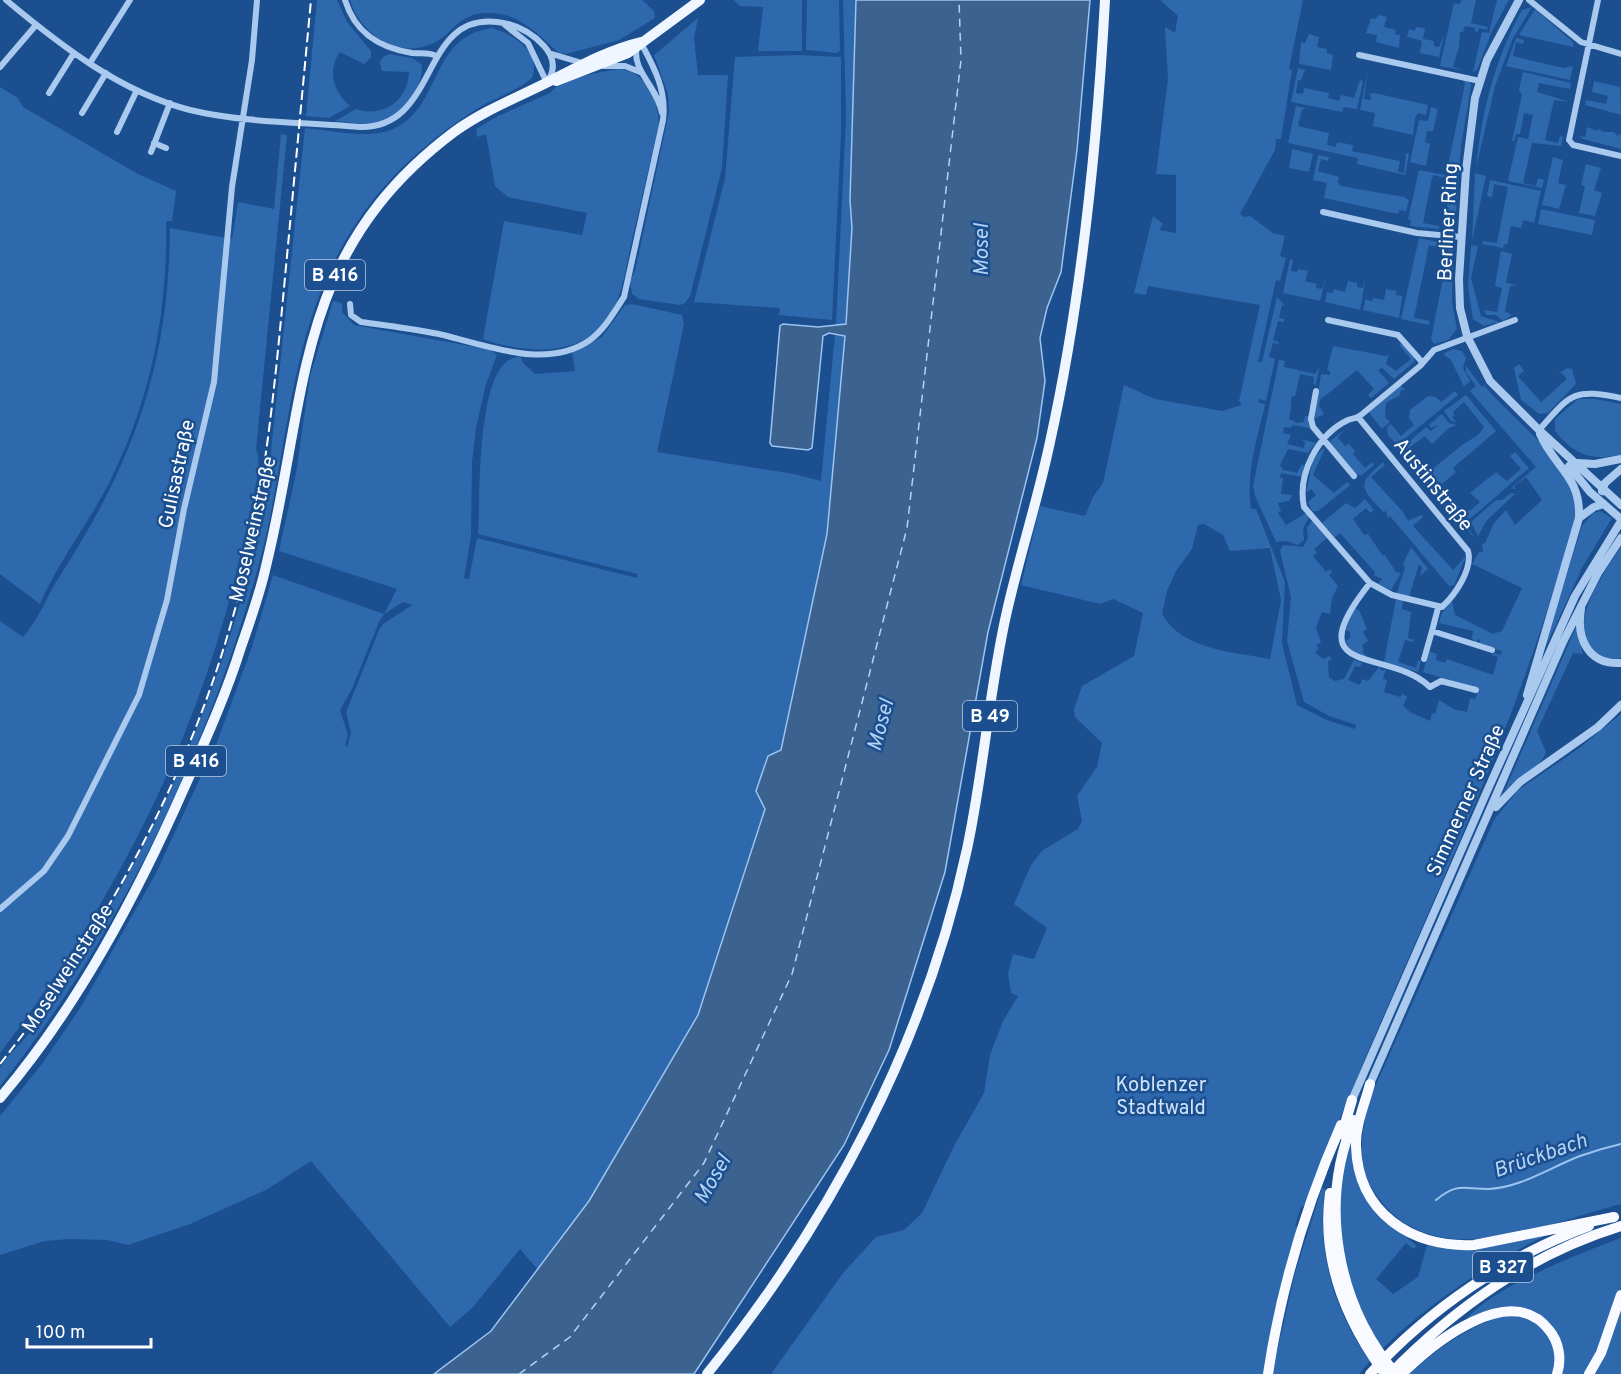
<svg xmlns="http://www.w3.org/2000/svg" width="1621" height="1374" viewBox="0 0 1621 1374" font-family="Overpass,sans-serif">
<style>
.green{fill:#2e69ad;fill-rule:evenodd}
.water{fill:#3c6290;stroke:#9cc4f0;stroke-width:1.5}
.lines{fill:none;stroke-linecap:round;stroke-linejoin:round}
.stream{stroke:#9cc4f0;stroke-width:2}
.ferry{stroke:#b5d3f5;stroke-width:1.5;stroke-dasharray:8 6;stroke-linecap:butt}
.minor{stroke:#a9c9ee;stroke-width:6}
.tertiary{stroke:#a9c9ee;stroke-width:8}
.primary{stroke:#f0f6ff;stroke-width:10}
.trunk{stroke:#f8faff;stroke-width:10}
.rail{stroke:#fff;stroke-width:2;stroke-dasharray:10 4.5;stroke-linecap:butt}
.labels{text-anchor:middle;stroke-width:5;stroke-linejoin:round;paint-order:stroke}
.shield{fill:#1b4f8f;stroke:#bbcadd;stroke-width:1.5}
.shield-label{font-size:18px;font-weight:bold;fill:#fff}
.street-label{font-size:20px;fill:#fff;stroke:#1b4f8f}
.park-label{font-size:20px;fill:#cfe3fa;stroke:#1b4f8f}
.water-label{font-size:21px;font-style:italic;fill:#b5d3f5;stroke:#1b4f8f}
</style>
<rect width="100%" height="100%" fill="#1b4f8f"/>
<!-- green -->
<path class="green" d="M317 0H337L347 22 371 51V58L364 64 340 52C327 70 333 92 350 106L329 118 306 116Z
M350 0H642L654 11 655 18 619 40 566 54 559 53C537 34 520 13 489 13 457 12 452 37 429 45 395 58 359 32 350 0Z
M734 0H802V51H758L763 7 740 6Z
M807 0H839L840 51 836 53 806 50Z
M843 0H856L850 200 852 228 846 324 836 325 846 117Z
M1160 0H1303L1289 69 1292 70 1281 139H1276L1275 150 1240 214 1244 217 1250 216 1273 233 1285 236 1280 256 1286 258 1280 281 1276 280 1258 362H1262L1277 297 1285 306 1282 305 1279 318 1284 319V322L1278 321 1273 340 1279 342 1278 344 1273 343 1269 357 1275 359 1266 401 1259 399 1258 402 1265 404 1264 409C1256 443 1246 474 1251 509H1256L1285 582 1282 643 1297 705 1327 720 1355 729 1356 725 1329 716 1304 702 1287 641 1291 597 1280 551 1283 545 1303 547 1308 538 1307 527 1312 521 1327 538 1314 549 1317 553 1313 556 1326 572 1330 569 1332 572 1329 575 1338 586 1332 598 1330 614 1322 612 1316 627 1321 643 1317 644 1318 650 1315 652 1323 659 1329 656 1332 659 1328 661 1329 677 1335 681 1344 679 1354 660 1362 663 1360 667 1355 666 1348 680 1360 685 1362 679 1368 681 1379 667 1382 671 1386 669 1383 679 1387 680 1384 692 1400 697 1403 694 1407 697 1403 706 1410 712 1430 721 1432 713 1435 714 1439 700 1454 709 1467 712 1470 698 1475 699 1479 689 1423 672 1429 651 1437 654 1436 660 1445 663 1447 659 1493 675 1498 657 1492 655 1493 653 1501 655 1502 651 1479 644 1480 640 1478 639 1476 643 1472 638 1473 631 1439 623 1442 613 1452 601 1455 615 1493 634 1502 631 1522 588 1472 564 1479 552H1483L1482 544 1485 543 1494 523 1506 510 1515 525 1542 500 1526 477 1514 486 1516 489H1513V486L1536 467 1470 391 1476 386 1466 372V366L1482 387 1484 385C1515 423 1563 452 1575 502 1580 521 1561 565 1555 585 1490 799 1384 996 1306 1205L1301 1207 1295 1226H1299L1265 1374H771L843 1273 876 1237 904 1230 922 1213 954 1146 984 1093 990 1055 1003 1021 1018 996 1011 993 1008 973 1013 954 1034 959 1047 928 1014 904 1031 865 1043 850 1078 829 1082 821 1077 796 1097 767 1102 743 1075 717 1074 709 1082 686 1134 656 1143 613 1113 599 1100 604 1021 585 1040 506 1085 516 1093 497 1103 483 1124 385 1155 399 1222 411 1242 405 1239 401 1260 305 1148 286 1146 295 1134 293 1153 216 1163 224 1159 230 1176 233V175L1156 174 1168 79 1165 27 1175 33 1178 16ZM1204 524 1223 535 1230 551 1270 548 1281 600 1270 659C1234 652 1182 650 1162 614L1167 591 1176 571 1192 549 1198 525Z
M1461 0H1476L1471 23 1488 27 1487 30 1479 28 1478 32 1474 31 1475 28 1465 26 1463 32H1460L1459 47 1453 67 1467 71 1440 66 1454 3 1460 4Z
M1497 0H1509L1492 31 1477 70 1473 72 1482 32 1489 33Z
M1532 7 1513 38 1495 86 1476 168C1482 111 1494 61 1522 10Z
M1535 9 1574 43 1573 47 1519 35Z
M1378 15 1387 17 1384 27 1396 30 1395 34 1400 35 1399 48 1376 42 1377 35 1366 33 1371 18 1376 19Z
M698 18 694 38 698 75H728L722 168 690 296 685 303 680 305 639 299 632 294 630 281 635 271 669 112 668 94 654 55Z
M1416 27 1425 28 1423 39 1434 41V46L1439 47 1444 35 1439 57 1420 53 1422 41 1407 37 1409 29 1415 31Z
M492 28C513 34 542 52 532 78 516 92 493 98 475 110 431 138 389 175 360 218 287 322 291 443 260 560 211 743 118 938 0 1086 0 1081 0 1073 0 1068 4 1058 19 1046 26 1037 44 1015 60 990 75 966 174 808 237 651 273 468L270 461 305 128C331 130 368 140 393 129 443 107 428 37 492 28Z
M1309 34 1319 37 1317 47 1327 49V53L1333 55 1331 70 1299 64 1301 42 1305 43Z
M1516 38 1524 40 1523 44 1516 42 1513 56 1563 68 1573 66 1570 80 1506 66Z
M389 54 412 58 422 65C423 91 400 119 373 123 361 125 347 122 335 121L356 109C383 118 408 101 409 72L382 71 380 62 383 57Z
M798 55 841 57V135L832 320 779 315 780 308 694 302 725 178 735 57Z
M1298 68 1305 70 1301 80H1298L1296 93 1303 94 1304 88 1329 93 1328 98 1339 101 1341 95 1354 98 1360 80 1363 81 1357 109 1344 107 1342 112 1291 102Z
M619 69C646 72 658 99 659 124 650 162 641 201 632 240 627 261 624 286 615 306 591 359 528 355 483 339L504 221 582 235 587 213 508 197 495 186 486 134 477 137 476 129 498 116 550 93C564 76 599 73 619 69Z
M1368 69 1364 99 1371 100 1370 94 1374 93 1428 105 1426 115 1418 113 1415 118 1413 135 1373 126 1375 113 1360 110Z
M1523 72 1571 83 1570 89 1539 83 1537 92 1570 102 1554 100 1545 140 1558 143 1560 136 1563 137 1561 146 1532 143 1523 183 1536 186 1538 178 1544 180 1542 188 1508 181 1518 137 1528 139 1533 115 1524 113 1520 134H1516L1514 141H1512L1522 95 1519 90Z
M1463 80 1470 82 1471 86 1461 147 1455 226 1452 230 1442 232 1455 166 1448 165 1465 84Z
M1594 81 1620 87 1621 115 1585 105 1586 100 1606 104 1608 96 1592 92Z
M0 87 18 98 23 107 138 174 176 191 172 221H166C168 311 151 399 110 481 89 523 59 560 40 604L0 574Z
M1296 106 1306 108 1302 110 1298 126 1329 133 1327 145 1336 147 1337 142 1353 145 1352 151 1400 161 1398 172 1404 173 1406 153 1409 154 1405 175 1357 164 1358 158 1288 143Z
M1431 107 1438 109 1433 131H1427L1425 142 1430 144 1426 166 1410 162 1419 120 1428 121Z
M1587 127 1597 131 1598 129 1604 132H1614L1617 136 1621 134V149L1583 139 1579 136 1585 137Z
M281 134 287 135 256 449C264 463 250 509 247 525 208 720 120 896 0 1053V621L23 637C39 619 46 598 58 579 133 463 169 366 170 228L232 239 238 202 274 209Z
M1292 149 1313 154 1309 172 1289 168Z
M1318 155 1329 157 1328 161 1321 159 1318 171 1339 177 1338 183 1341 186 1404 197 1409 200 1406 211 1399 210 1398 214 1324 198 1327 183 1313 180Z
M1553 157 1563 160 1558 183 1566 185 1559 209 1542 205Z
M1586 164 1601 168 1594 190 1602 193 1595 216 1579 213 1585 186 1581 185Z
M1419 170 1450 176 1448 184H1446V178L1434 175 1432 178 1423 223 1439 226V229L1410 226 1411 220 1408 219Z
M1475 173 1486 176 1472 241Z
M1490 180 1541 191 1534 223 1523 220 1521 228 1511 226 1507 245 1504 244 1503 248 1482 244 1483 241 1497 243 1508 187 1494 184 1492 197 1487 196Z
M1541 209 1595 220 1592 235 1538 224Z
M1442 237 1449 239 1453 248 1452 302 1457 329 1448 340 1434 344 1431 339 1450 243 1440 241Z
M1419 238 1446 244 1444 253 1441 252 1442 248 1429 245 1414 318 1430 321 1429 325 1401 319Z
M1471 245 1478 246 1471 278 1481 316 1499 322 1484 326 1473 319 1468 287Z
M1501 251 1512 254 1506 283 1517 285 1510 286 1505 311 1512 315 1503 321 1496 315H1487L1483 310 1497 312 1502 288 1495 286Z
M1290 259 1293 260 1291 271 1297 272 1298 269 1308 271 1305 281 1317 284 1316 288 1322 289 1326 277 1320 301 1283 293Z
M1366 277 1360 310 1325 302 1327 292 1333 293 1334 289 1345 292 1348 281 1357 283V287L1363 288Z
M1404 285 1399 318 1363 310 1368 288 1366 300 1372 301 1373 298 1384 300 1386 289 1396 291V295L1402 296Z
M333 301 342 303V312L354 325 481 348 492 351 497 355 486 384 476 428 472 462 471 536 464 578 469 579 477 538 637 578V574L478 534C481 503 474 353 521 357L523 363 535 374 575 371 572 352 602 337 625 305 632 304 682 315 684 324 657 452 794 474 821 481 835 334 845 335 827 534 781 750 767 756 756 791 765 809 698 1015 589 1201 539 1271 520 1249 473 1307 450 1327 311 1161 266 1190 190 1224 128 1245 108 1240 70 1239 45 1241 0 1255V1116L42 1064 82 1005 155 875 217 742 251 650 273 575 384 614 397 589 279 551 296 473 310 376ZM403 602 412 605 383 624 379 630 346 712 351 733 347 747 345 746 348 735 340 710 352 689 379 622 384 614Z
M1402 343 1415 357 1414 362 1394 379 1382 368 1378 370 1389 383 1371 398 1368 395 1374 389 1357 370 1320 400 1319 406 1324 414 1314 419 1321 374 1330 375V371L1327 370 1333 346 1386 356 1389 353 1386 364 1396 371 1411 359 1399 345Z
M1453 349 1462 351 1466 358 1463 368 1470 381 1464 387 1451 360 1443 354Z
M1279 360 1285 361 1284 367 1315 374 1319 368 1316 385 1313 384 1314 377 1300 374 1295 396H1292C1290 405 1292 409 1289 419L1297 423 1304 422 1305 416H1309L1310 428 1292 425 1291 428 1284 427 1283 433 1291 435 1287 444 1304 448 1305 442 1300 439 1316 443 1308 453 1288 449 1280 465 1283 470 1297 473 1302 464 1304 466 1302 477 1281 473 1280 478H1283L1281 494 1292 495 1289 501 1278 503 1281 511 1278 513 1286 525 1306 513 1309 517 1303 529 1304 540 1298 545 1287 541 1276 542 1255 496 1253 486Z
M1519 364 1524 371 1518 376 1541 402 1567 379 1562 373 1558 374 1567 368 1572 369 1576 384 1548 413 1539 414 1521 400 1514 368Z
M1400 385 1405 390H1401L1400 395 1386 403 1385 417 1390 422 1382 429 1368 411Z
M1455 391 1458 395 1397 445 1388 435 1387 427 1391 424 1401 436 1414 425 1409 418 1410 410 1428 396 1436 397 1441 402Z
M1466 395 1496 431 1453 468 1456 472 1442 484 1435 479 1429 484 1427 481 1434 475 1430 471 1462 445 1478 435 1484 427 1464 402 1453 412 1455 415 1452 417 1456 422 1451 421 1444 411Z
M1578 399H1595L1621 404V455C1592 461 1574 455 1555 431V419Z
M1442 414 1449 423 1457 425 1449 428 1432 444 1425 436 1410 447 1429 472 1423 477 1400 449 1426 427 1431 431 1438 425 1431 428 1429 425Z
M1344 430 1338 438 1345 446 1349 444 1355 451 1353 454 1365 468 1372 462 1374 465 1362 475H1356L1329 442Z
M1325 448 1313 475 1334 493 1347 482 1350 485 1318 511H1312L1308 502 1316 495 1311 489 1306 493C1310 479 1310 455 1325 448Z
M1515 452 1529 468 1463 525 1448 506 1454 500 1462 510H1471L1480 502 1470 493 1496 472 1507 481 1521 469 1510 456Z
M1383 462 1385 465 1371 477 1403 512 1408 521 1421 515 1423 517 1413 526 1453 570 1466 556 1454 585 1449 586 1390 516 1388 518 1386 511 1383 512C1361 487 1355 486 1383 462Z
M1511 493 1515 494 1487 520 1478 536 1473 526 1469 529 1475 539 1465 527 1496 500H1502Z
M1365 499 1374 510 1370 513 1366 508 1353 519 1364 535 1368 534 1383 556 1385 555 1396 572 1401 573 1391 590 1378 584 1382 579 1374 575 1375 572 1340 533 1335 537 1322 523 1346 503 1355 508Z
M1600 511 1612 518 1583 566 1541 657 1582 526 1593 513Z
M1411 547 1428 569 1420 576 1422 568 1419 564 1409 597 1397 593 1405 567 1403 564Z
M1621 547V658C1611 660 1603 659 1595 652 1564 626 1605 571 1621 547Z
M1396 599 1403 600 1402 609 1411 612 1408 638 1414 640 1413 642 1405 640 1398 662 1416 668 1418 660 1421 661 1418 672 1384 662Z
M1355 608 1359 610 1367 629 1363 632 1368 641 1362 645 1364 649 1362 651 1367 657C1357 655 1349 651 1346 641L1350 638V632L1346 630 1349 617Z
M1576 627 1583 654 1573 653 1537 731 1546 752C1540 770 1517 778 1504 792Z
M1621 714V1204C1549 1222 1443 1273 1384 1205 1354 1171 1360 1139 1370 1098L1494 820 1518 790 1578 749Z
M1353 1138 1354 1168 1400 1232 1417 1246 1413 1249 1406 1243 1376 1279 1393 1294 1418 1277 1427 1245C1470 1254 1510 1244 1551 1233 1489 1262 1429 1303 1381 1350 1349 1295 1333 1242 1341 1178 1342 1164 1349 1151 1353 1138Z
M1322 1188 1325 1189C1316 1250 1334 1312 1370 1361L1359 1374H1272L1295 1273Z
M1621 1238V1287L1606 1331 1586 1374H1560L1563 1359 1537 1314 1467 1319C1490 1288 1583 1252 1621 1238Z
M1621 1305V1374H1594Z
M1506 1314 1537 1322 1555 1348 1554 1374H1410C1439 1346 1468 1328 1506 1314Z"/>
<!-- water -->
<path class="water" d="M856 0H1090L1077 150 1061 272 1047 308 1040 338 1045 381 1037 438 988 632 945 872 889 1050 844 1145 694 1374H434L491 1331 589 1201 698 1015 765 809 756 791 768 756 781 750 827 534 845 336 829 333 823 336 812 448 808 450 772 446 770 443 780 326 783 324 818 327 846 324 852 228 850 200Z"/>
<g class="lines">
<!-- stream -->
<path class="stream" d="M1436 1200C1458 1182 1463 1189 1488 1189 1520 1188 1551 1167 1580 1156 1594 1151 1608 1147 1621 1144"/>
<!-- ferry -->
<path class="ferry" d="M519 1374 570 1337 704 1163 792 974 907 528 961 60 959 0"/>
<!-- minor -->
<path class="minor" d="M6 0C60 45 120 92 190 110 244 123 303 122 359 127 440 129 419 13 497 22 516 24 531 32 544 46 553 56 556 67 549 79
M345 0C355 33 379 48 412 53 420 54 429 52 436 56
M1529 0 1581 42 1621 54
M1598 0 1569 140 1573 145 1621 156
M505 25 528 43 547 83
M637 47C631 70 657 86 662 113
M552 54 582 63
M1359 55 1480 81
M90 63 130 0
M604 66H625L640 72
M0 67 36 25
M49 93 74 53
M82 113 106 73
M117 132 137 90
M154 143 166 148
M151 152 170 103
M1323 212 1417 233 1461 237
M350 304 351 315 361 322C388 326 416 329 443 335 489 346 547 370 590 340 605 329 614 312 624 297L663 120C667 91 654 67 641 43
M1328 320 1398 335 1422 362
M1316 391 1311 419 1313 427 1354 476
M1358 417 1468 551C1473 569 1455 595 1442 607L1392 595 1370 583 1304 507C1297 474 1318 434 1348 420 1353 418 1356 419 1361 415L1420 366 1434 350 1515 320
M1539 430C1571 394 1572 388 1621 398
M1370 583C1294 679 1389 647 1430 687L1441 681 1476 690
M1438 608 1432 631 1492 650
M1424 659 1432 631
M0 909 44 871 68 836 139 695 167 600 184 509 214 382 232 187 252 60 257 0"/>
<!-- tertiary -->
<path class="tertiary" d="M1519 0 1487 60 1475 98 1466 170 1459 279 1460 308 1467 336 1490 381 1539 430 1621 505
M1577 463 1595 464 1621 459
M1569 466 1590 492 1621 519
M1602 491 1605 483 1621 469
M1579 518 1594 507 1604 504
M1581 609C1576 638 1588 665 1621 663
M1527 695 1579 518C1581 476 1554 467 1540 434
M1496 807 1520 782 1598 727 1621 705
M1370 1084 1563 642 1598 573 1621 538
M1352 1100 1488 789 1575 596 1621 521"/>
<!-- primary -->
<path class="primary" d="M556 81 628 53 700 0
M0 1098C78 1006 136 897 185 786 205 741 226 695 241 647 250 621 260 594 266 566 309 392 293 253 454 132 483 111 514 99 546 83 576 68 607 50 641 42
M707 1374C830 1222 926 1041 967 849 984 770 989 689 1007 611 1020 554 1038 499 1050 442 1082 297 1097 147 1105 0"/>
<!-- trunk -->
<path class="trunk" d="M1370 1084C1365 1103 1355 1126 1356 1146 1358 1213 1412 1248 1474 1245L1614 1217
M1354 1120C1318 1204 1337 1305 1396 1374
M1342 1134 1352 1100
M1330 1193C1321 1260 1346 1321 1385 1374
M1268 1374C1281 1287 1306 1205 1341 1125
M1370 1374C1429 1309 1507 1256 1589 1226
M1390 1374C1456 1307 1530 1254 1621 1226
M1402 1374C1433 1343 1511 1280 1549 1330 1559 1342 1562 1359 1557 1374
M1589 1374 1601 1353 1621 1295"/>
<!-- rail -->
<path class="rail" d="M0 1064C114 920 204 749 245 569 266 477 275 383 284 288 293 192 302 96 311 0"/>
</g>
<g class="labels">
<!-- shield labels -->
<g class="shield">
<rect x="305" y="260" width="60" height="30" rx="4.5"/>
<rect x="963" y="701" width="54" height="30" rx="4.5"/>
<rect x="166" y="746" width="60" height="30" rx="4.5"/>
<rect x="1473" y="1252" width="60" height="30" rx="4.5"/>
</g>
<g class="shield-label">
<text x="335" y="281">B 416</text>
<text x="990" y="722">B 49</text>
<text x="196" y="767">B 416</text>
<text x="1503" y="1273">B 327</text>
</g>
<!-- street labels -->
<g class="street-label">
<text transform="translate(1447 222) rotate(-87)" y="7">Berliner Ring</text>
<text transform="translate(176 474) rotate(-78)" y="7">Gulisastraße</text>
<text transform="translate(1434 484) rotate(51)" y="7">Austinstraße</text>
<text transform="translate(252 529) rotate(-77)" y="7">Moselweinstraße</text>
<text transform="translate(1465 800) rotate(-66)" y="7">Simmerner Straße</text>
<text transform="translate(67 968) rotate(-57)" y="7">Moselweinstraße</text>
</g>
<!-- park labels -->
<g class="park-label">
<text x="1161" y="1091">Koblenzer<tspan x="1161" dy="23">Stadtwald</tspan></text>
</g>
<!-- water labels -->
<g class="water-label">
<text transform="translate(981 250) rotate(-90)" y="7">Mosel</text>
<text transform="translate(880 725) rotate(-75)" y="7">Mosel</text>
<text transform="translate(1540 1155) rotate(-19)" y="7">Brückbach</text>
<text transform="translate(712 1179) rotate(-60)" y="7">Mosel</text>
</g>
</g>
<!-- scale -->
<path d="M27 1338v9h124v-9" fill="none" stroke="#ffffff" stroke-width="3"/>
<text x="36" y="1338" font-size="18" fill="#ffffff" stroke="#1b4f8f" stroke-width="4.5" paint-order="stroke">100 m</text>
</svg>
